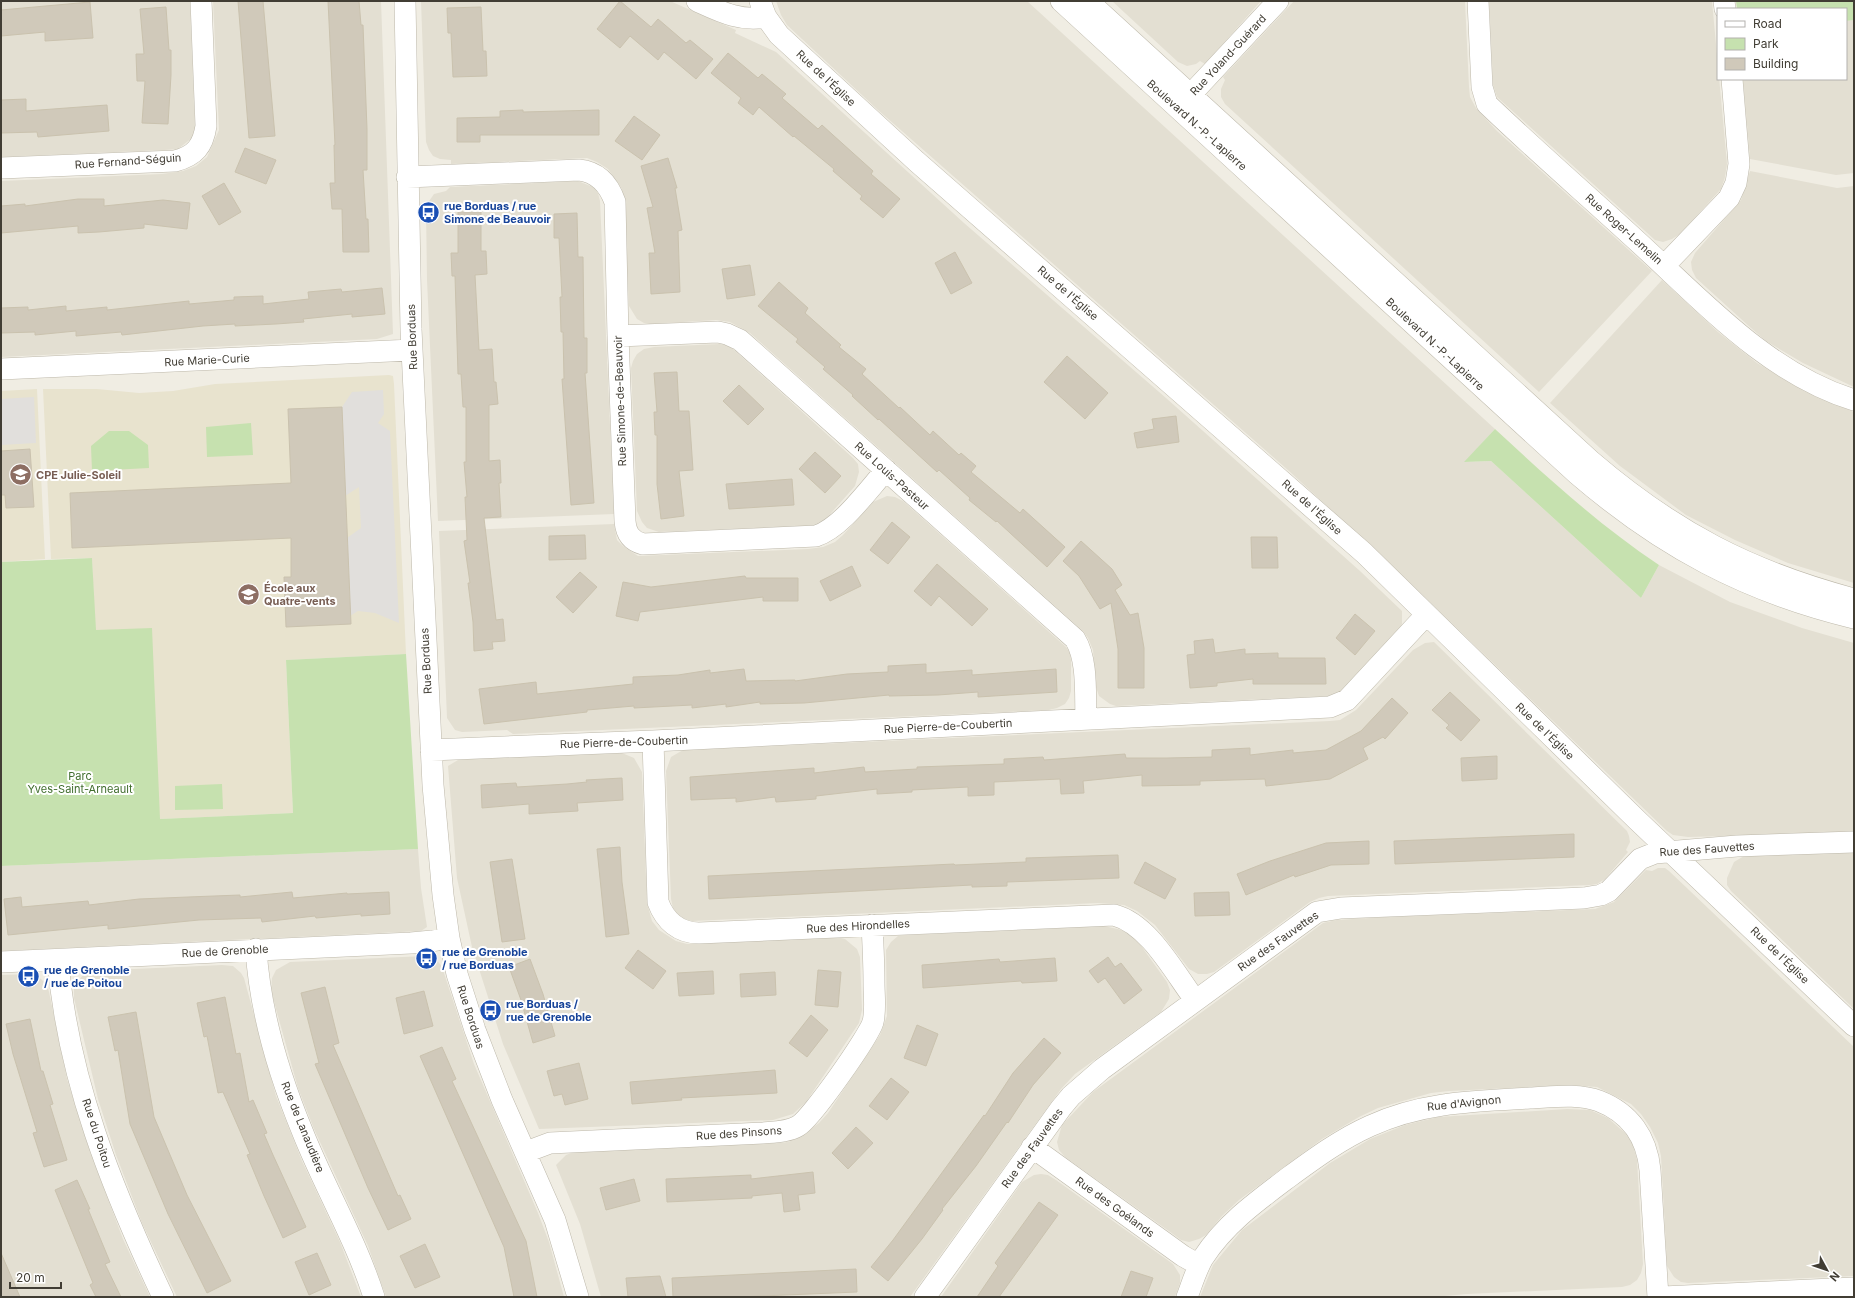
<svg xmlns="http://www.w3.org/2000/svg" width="1855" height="1298" viewBox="0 0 1855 1298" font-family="Inter,sans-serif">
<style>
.residential{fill:#e3dfd2}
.education{fill:#e8e3ce}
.green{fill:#c6e1af}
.parking{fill:#e1dfdc}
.building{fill:#d0c9ba;stroke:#cac2ae}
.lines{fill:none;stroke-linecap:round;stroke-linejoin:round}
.minor-casing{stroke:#bdb8aa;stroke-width:22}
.minor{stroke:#fff;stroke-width:21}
.labels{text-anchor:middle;stroke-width:4;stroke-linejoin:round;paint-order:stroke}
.street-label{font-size:11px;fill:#413d34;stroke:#fff}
.transit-label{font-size:11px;font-weight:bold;fill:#164399;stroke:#fff;text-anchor:start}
.education-label{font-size:11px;font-weight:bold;fill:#785e54;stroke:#fff;text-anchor:start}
.park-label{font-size:11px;fill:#406d2d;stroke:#fff}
</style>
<rect width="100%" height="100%" fill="#f0ede3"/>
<!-- residential -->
<path class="residential" d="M1 1H190L195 129 192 138 178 149 165 150 1 157Z
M213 1H381L393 334 377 339 1 357V181L162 174 183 171 196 166 207 157 219 130Z
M421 1H670L736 30 735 33 776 52 964 223 1166 398 1360 571 1402 611V624L1400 628 1343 690 1332 696 1116 706 1110 704 1099 696 1096 687 1093 650 1088 638 1083 631 750 333 730 322 716 320 650 324 644 323 637 319 629 306 622 189 608 169 597 162 587 158 451 164V160L440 159 433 156 429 150 426 142Z
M776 1H1027L1495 429 1465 462 1491 461 1641 598 1659 565 1730 602 1802 628 1854 643V833L1688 837 1673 835 1667 831 1404 577 1289 471 878 110 787 25 781 15Z
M1112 1H1261L1205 64 1200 61 1196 64 1187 66 1178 62Z
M1294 1H1465L1469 87 1470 97 1476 108 1497 131 1652 271 1539 392 1225 104 1221 97V89L1225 80 1223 77Z
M1489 1H1712L1727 164 1725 177 1721 189 1680 234 1672 239 1663 242 1655 240 1497 97 1493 85Z
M1854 20V173L1836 175 1750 159 1743 79H1846V21Z
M1750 171 1837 188 1854 186V387L1803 363 1766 341 1751 328 1696 278 1692 270 1691 262 1695 253 1741 200Z
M578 181 593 187 598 193 600 201 614 514 438 521 427 280 426 208 427 204 434 194 446 191 450 187Z
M1662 280 1718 332 1757 363 1804 391 1854 412V583L1788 563 1735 540 1686 515 1620 466 1550 403Z
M720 344 728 345 733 349 853 458 858 464 859 472 855 486 825 520 811 526 659 532 647 528 642 522 637 511 631 368 633 361 637 354 644 349 654 347Z
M887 496 895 497 903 501 1066 647 1070 653 1071 660V691L1069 698 1065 704 1057 708 1049 710 513 734 507 730 462 732 455 730 447 718 439 531 614 524 617 540 623 546 638 556 808 549 823 547 835 542 843 535 873 502Z
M1434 642 1627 831 1629 836 1630 842 1626 850 1628 852 1605 879 1597 884 1590 885 1328 896 1319 898 1310 902 1214 972 1207 974H1198L1189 969 1155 925 1137 911 1124 905 1098 903 692 921 684 919 678 915 673 908 671 899 666 771 671 757 683 750 1330 721 1340 720 1356 710 1413 650 1425 643Z
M622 753 634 758 642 772 647 903 652 921 659 930 676 941 687 944 837 937 845 939 857 949 860 957 862 1010 859 1023 806 1102 793 1114 773 1120 539 1129 503 1044 472 947 457 878 448 766 458 760 468 759Z
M418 849 421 888 427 927 421 931 1 951V866Z
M1854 852V1009L1731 891 1727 885V878L1734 862 1744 856Z
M1658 868H1665L1669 871 1854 1047V1276L1688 1283 1681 1282 1674 1277 1667 1266 1661 1156 1658 1143 1650 1127 1641 1114 1631 1104 1597 1087 1570 1085 1449 1091 1431 1093 1378 1108 1359 1117 1322 1139 1239 1200 1222 1216 1206 1235 1199 1239 1189 1242 1181 1240 1173 1234 1065 1157 1059 1150 1057 1142 1062 1125 1093 1092 1323 923 1336 920 1386 917 1595 909 1614 902 1646 870 1652 871Z
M1104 926 1122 930 1137 940 1167 982 1170 990 1169 999 1161 1012 1075 1074 1061 1089 910 1297H601L580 1224 556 1165 566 1155 574 1152 778 1143 788 1142 798 1138 819 1123 828 1113 880 1035 887 1016 886 950 891 942 898 936 907 935Z
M425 956 437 960 442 967 474 1064 538 1213 549 1242 564 1297H386L368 1246 314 1129 298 1088 271 991 272 978 276 970 290 962Z
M222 965 233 966 241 973 244 978 276 1096 302 1161 340 1242 361 1297H177L142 1223 116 1155 98 1099 74 998V987L83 975 90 971Z
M32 974 41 979 47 985 49 992 67 1079 90 1152 123 1239 150 1297H1V975Z
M1567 1109 1590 1110 1608 1118 1625 1133 1632 1143 1635 1152 1637 1160 1643 1264 1641 1273 1637 1280 1630 1285 1622 1287 1467 1294 1434 1297H1200L1213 1265 1242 1230 1330 1163 1370 1139 1405 1125 1438 1117Z
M1041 1174 1048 1175 1056 1180 1173 1264 1180 1275V1283L1175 1297H941L1022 1182 1034 1175Z"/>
<!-- education -->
<path class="education" d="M389 375 393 376 394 384 406 654 286 660 293 813 160 819 103 630H95L92 558 51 559 43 389H97L139 393 173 391 215 384Z
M37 389 45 559 1 562V391Z"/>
<!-- green -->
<path class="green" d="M1736 1H1854V20L1846 21V9H1737Z
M251 423 253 455 207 457 206 427Z
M1495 429C1548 478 1599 525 1659 565L1641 598 1491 461 1464 462Z
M109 431H129L148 445 149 468 92 471 91 446Z
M92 558 96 630 152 628 160 819 293 813 286 660 406 654 418 849 1 866V562Z
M222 784 223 809 175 810V786Z"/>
<!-- parking -->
<path class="parking" d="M383 390 384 414 378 423 390 431 399 623 375 613 358 611 350 616 347 538 361 528 359 487 345 496 342 407 352 392Z
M34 397 36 443 1 445V399Z"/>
<!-- building -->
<path class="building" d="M238 1H263L275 136 249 138Z
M328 1H359L361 25H363L367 129V170H363L366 219H368L369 252H343L342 209H332L330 183H335L334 145H335Z
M620 1 651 27 658 19 686 43 690 40 713 59 696 79 664 52 658 60 630 36 620 48 597 29Z
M90 2 93 38 45 41V32L1 36V10Z
M166 7 169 50H171V75L168 124 142 123 145 81H137L136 54H144L140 9Z
M481 7 483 51H486L487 76 453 77 451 33H448L447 8Z
M728 53 758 78 762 74 786 94 782 98 818 129 822 125 833 135 873 171 871 174 900 199 883 218 860 199 862 196 833 171 834 169 794 136 793 137 759 107 753 115 738 103 741 98 711 73Z
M26 99V111L107 105 109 131 38 137 37 132 1 133V100Z
M523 110V112L599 110V135H480V142H457V118L500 117V111Z
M634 116 660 135 642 160 615 141Z
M245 148 276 160 266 184 235 172Z
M668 158 677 188H675L682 230 678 231 680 292 651 294 649 253H655L647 208 653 207 641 166Z
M224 183 241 212 219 225 202 196Z
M78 199H104V206L163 200 190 203 187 229 144 224V228L99 232 78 233V226L1 233V206L25 204V206Z
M458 212H481V251H486L487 274 475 275 479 350 492 349 494 382H496L498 404 489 405V461L500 460 501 483H499L501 517 484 518 496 620 503 619 505 641 492 642 493 649 474 651 473 622 468 583H470L464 541 467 540 465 497H467L464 462H466V407H463L461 374H458L455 276H452L451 253H458Z
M577 213 578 257H583L584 338H587V373H585L594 503 571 505 562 379H564L563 332H561L560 297H562L559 238H554V214Z
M955 252 972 283 951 294 935 263Z
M750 265 755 295 727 299 722 269Z
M779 282 808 308 805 313 841 345 839 347 866 369 862 374 899 408 900 407 930 435 933 431 959 455 961 453 976 466 971 472 1020 513 1023 509 1065 547 1047 567 997 521 996 522 969 500 970 498 939 470 937 472 879 419 878 420 852 396 853 395 823 369 825 367 796 342 798 339 758 306Z
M382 288 385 314 352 317V314L303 319 304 322 276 324 235 326V324L203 326 122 335 121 332 76 336V331L35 335V332L1 333V308L28 307V310L66 306V311L107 307V310L189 301V304L234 300V297L263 296V304L309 299 308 292 341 289 342 292Z
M1067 356 1108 393 1085 419 1044 382Z
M677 372 679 411H689L693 470 679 471 684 516 661 519 657 484V435H655L654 412H657L654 373Z
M739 385 764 409 748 425 723 401Z
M342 407 351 624 286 627 284 577H291V538L72 548 70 493 291 483 288 409Z
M1176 416 1179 442 1137 448 1134 433 1154 429 1152 419Z
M30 449 34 507 6 508 5 495H1V451Z
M815 452 841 476 825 493 799 469Z
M792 479 794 505 729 509 726 484Z
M892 522 910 537 888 564 870 550Z
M585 535 586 559 549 560V536Z
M1251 537H1277L1278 568H1252Z
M1081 541 1112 569 1122 585 1115 590 1130 615 1138 613 1144 648V688H1118V649L1111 603 1100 609 1079 576 1063 561Z
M937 564 988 609 972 626 939 596 931 606 914 591Z
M852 566 861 586 830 601 820 581Z
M580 572 597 587 573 613 556 597Z
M745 576 746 578H798V601H763V597L640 612 638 621 616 616 623 582 651 587Z
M1355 614 1375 631 1355 655 1336 638Z
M1213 639 1215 653 1245 649V654L1278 653V658H1325L1326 684H1253V679L1217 683V686L1190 688 1187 655 1195 654 1194 641Z
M926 664V673L972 670V675L1056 669 1057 692 978 697V692L938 695 889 696V695L804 703 760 704V702L726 707V704L692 708V705L634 708V706L587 710V712L484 724 479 689 536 682 537 694 633 684V677L678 675 710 670V673L744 669 746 681 795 680V681L847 674 888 672V666Z
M1450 692 1480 720 1461 741 1446 728 1449 725 1432 710Z
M1392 698 1408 713 1385 739 1383 737 1363 748 1368 759 1330 779 1266 786 1265 779 1200 781V785L1142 786V775L1083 781 1084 793 1061 794 1060 779 994 782V795L968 796V787L912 790V792L877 794V789L816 796V799L776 802 775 797 736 802V798L691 800 690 777 814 768V773L864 767 865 772 917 769V767L1004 764V759L1043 757 1044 760 1125 754 1126 758H1167L1212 757V750L1250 748V755L1293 750V753L1326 750 1361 731Z
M1497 756V779L1462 781 1461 758Z
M622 778 623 800 577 803 578 811 529 814V804L482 808 481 785 516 783 517 787 567 784 587 782 586 780Z
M1574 834V857L1395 864 1394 841Z
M1369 841V864L1331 865 1295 877 1294 875 1246 895 1237 874 1270 861 1326 843Z
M620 847 622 882 629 934 606 937 597 849Z
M1118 855 1119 878 1007 882V886L972 887V885L709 899 708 876 954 864 955 865 1026 862V858Z
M512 859 525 939 502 942 490 862Z
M1145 862 1176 879 1165 899 1134 883Z
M292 892 293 898 347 893V894L389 892 390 914 361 916V914L316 918 315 916 262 922 261 918 199 920 108 929V925L8 935 4 899 21 897 22 907 88 901 89 905 139 899 188 897 240 895V897Z
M1229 892 1230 915 1195 916 1194 893Z
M638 950 666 971 653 989 625 968Z
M1108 957 1115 967 1121 963 1142 990 1124 1004 1105 978 1098 983 1089 971Z
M1055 958 1057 981 1022 983 1021 981 923 988 922 965 999 959 1000 962Z
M530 959 543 994 555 1036 533 1043 521 1000 509 967Z
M818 970 841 972 838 1007 815 1005Z
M713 971 714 994 679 996 677 973Z
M775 972 776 995 741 997 740 974Z
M325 987 339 1043 333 1045 398 1196 400 1195 411 1219 388 1230 368 1188 315 1064 319 1063 301 993Z
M424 991 433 1026 404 1034 396 998Z
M225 997 236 1054 240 1053 249 1102 253 1100 267 1133 264 1134 273 1155 306 1227 283 1238 264 1196 247 1155 250 1154 223 1092 218 1093 207 1036 204 1037 197 1003Z
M136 1012 154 1117 187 1195 231 1281 207 1293 168 1214 130 1124 118 1050 115 1051 108 1017Z
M811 1015 828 1030 807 1057 789 1043Z
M30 1019 41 1071H43L53 1104 50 1105 67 1160 44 1167 33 1133 37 1132 13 1054 6 1024Z
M917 1025 938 1034 926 1066 904 1058Z
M1044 1038 1061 1053 1033 1085 1008 1123 1007 1122 976 1166 942 1209 943 1210 922 1239 888 1281 871 1267 893 1240 984 1115 985 1116 1013 1073Z
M442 1047 456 1079 452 1081 526 1241 537 1297H514L504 1247 420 1056Z
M579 1063 588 1099 565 1105 562 1094 554 1096 547 1071Z
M775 1070 777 1093 681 1098 682 1100 632 1104 630 1082Z
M891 1078 909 1092 887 1120 869 1106Z
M856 1127 873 1143 848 1169 832 1153Z
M813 1172 815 1193 798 1195 800 1210 784 1212 782 1193 752 1196V1198L667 1202 666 1179 751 1175V1179Z
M634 1179 640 1201 606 1210 600 1188Z
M77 1180 90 1209H88L110 1262 105 1264 121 1297H96L90 1285 93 1283 55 1190Z
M1039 1202 1058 1215 999 1297H977L998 1266 995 1263Z
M425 1244 440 1277 415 1288 400 1256Z
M1 1253 20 1297H1Z
M317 1253 331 1285 309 1295 295 1262Z
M856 1269 857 1292 738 1297H673L672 1278Z
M1131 1271 1153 1278 1146 1297H1121Z
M660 1276 666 1297H628L626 1278Z"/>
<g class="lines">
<defs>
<path id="minor" d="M405 1 411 329 433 785 443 895 449 938 457 974 475 1030 502 1100 555 1220 578 1297
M697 1C719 11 740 22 766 17
M760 1 766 17 779 35 916 161 1364 553 1637 820 1854 1026
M1061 1 1577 474C1662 547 1746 592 1854 618
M1088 1 1591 461C1674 532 1749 571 1854 599
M1478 1 1482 87 1487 104C1536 151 1587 195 1637 241 1703 301 1767 373 1854 400
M1724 1 1725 9
M1181 105 1278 1
M1 168 175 161C195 156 203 146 206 126L201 1
M407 177 579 170C598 172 609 185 615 202L618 336 625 521C626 533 631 541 643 544L816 536C841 528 867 491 886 470
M1664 266 1729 198 1736 183 1739 164 1732 79
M618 336 718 332 727 334 740 340 1075 639C1088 660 1085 694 1086 719
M1 369 412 350
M653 741 658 902C665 921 679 933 699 933L1114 915C1149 924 1174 972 1195 1000
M431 750 653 741 1330 707 1347 700 1426 615
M256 949C260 1012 279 1075 303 1133 325 1188 356 1240 374 1297
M58 960C67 1078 113 1191 163 1297
M1 962 411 943 432 941 449 938
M1032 1147 1183 1256 1199 1265
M526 1152 550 1143 763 1133C774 1132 788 1132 798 1126 811 1119 869 1036 873 1022 876 1010 874 996 874 983 874 963 873 944 872 925
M925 1297 1061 1108 1071 1096 1102 1069 1317 912 1341 908 1584 898 1601 895 1609 891 1640 859 1655 853 1737 846 1854 842
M1187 1297C1192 1284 1196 1270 1203 1258 1225 1224 1257 1201 1289 1177 1315 1158 1341 1139 1370 1126 1421 1102 1475 1101 1530 1098 1552 1097 1578 1093 1599 1101 1630 1113 1647 1138 1650 1170L1658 1297
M1663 1297 1854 1288"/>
</defs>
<!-- minor casing -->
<use href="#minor" class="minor-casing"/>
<!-- minor -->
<use href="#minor" class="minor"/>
</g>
<!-- icons -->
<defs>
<symbol id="bus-disc" viewBox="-11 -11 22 22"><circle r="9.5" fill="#1a4fb4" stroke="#fff"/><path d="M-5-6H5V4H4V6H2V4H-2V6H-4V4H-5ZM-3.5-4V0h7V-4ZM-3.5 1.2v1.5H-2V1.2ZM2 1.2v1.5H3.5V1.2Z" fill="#fff"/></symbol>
<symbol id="school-disc" viewBox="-11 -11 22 22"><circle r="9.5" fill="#8d6e63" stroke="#fff"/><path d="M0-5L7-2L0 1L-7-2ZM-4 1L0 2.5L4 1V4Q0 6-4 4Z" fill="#fff"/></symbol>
</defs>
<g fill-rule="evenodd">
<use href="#bus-disc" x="416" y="200" width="25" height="25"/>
<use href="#school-disc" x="8" y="462" width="25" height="25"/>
<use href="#school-disc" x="236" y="582" width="25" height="25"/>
<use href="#bus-disc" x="414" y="946" width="25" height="25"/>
<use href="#bus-disc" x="16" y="964" width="25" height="25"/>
<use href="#bus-disc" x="478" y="998" width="25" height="25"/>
</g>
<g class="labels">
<!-- street labels -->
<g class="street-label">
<text transform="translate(1228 55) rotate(-47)" y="4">Rue Yoland-Guérard</text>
<text transform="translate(826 78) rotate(43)" y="4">Rue de l'Église</text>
<text transform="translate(1197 125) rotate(42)" y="4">Boulevard N.-P.-Lapierre</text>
<text transform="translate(128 161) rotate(-4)" y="4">Rue Fernand-Séguin</text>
<text transform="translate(1624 229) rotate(42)" y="4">Rue Roger-Lemelin</text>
<text transform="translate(1068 293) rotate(41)" y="4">Rue de l'Église</text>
<text transform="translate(412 337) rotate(-92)" y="4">Rue Borduas</text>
<text transform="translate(1435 344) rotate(43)" y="4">Boulevard N.-P.-Lapierre</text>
<text transform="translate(207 360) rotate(-3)" y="4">Rue Marie-Curie</text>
<text transform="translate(620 401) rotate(-92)" y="4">Rue Simone-de-Beauvoir</text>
<text transform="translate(892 476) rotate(42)" y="4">Rue Louis-Pasteur</text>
<text transform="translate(1312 507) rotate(42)" y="4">Rue de l'Église</text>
<text transform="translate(426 661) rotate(-93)" y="4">Rue Borduas</text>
<text transform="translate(948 726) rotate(-3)" y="4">Rue Pierre-de-Coubertin</text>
<text transform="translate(1545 731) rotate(44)" y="4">Rue de l'Église</text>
<text transform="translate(624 742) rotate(-2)" y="4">Rue Pierre-de-Coubertin</text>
<text transform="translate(1707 849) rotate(-4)" y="4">Rue des Fauvettes</text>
<text transform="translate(858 926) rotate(-3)" y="4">Rue des Hirondelles</text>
<text transform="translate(1278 941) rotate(-35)" y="4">Rue des Fauvettes</text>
<text transform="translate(225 951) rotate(-3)" y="4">Rue de Grenoble</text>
<text transform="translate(1780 955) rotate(44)" y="4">Rue de l'Église</text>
<text transform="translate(471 1017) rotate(72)" y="4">Rue Borduas</text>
<text transform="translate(1464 1103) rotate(-6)" y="4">Rue d'Avignon</text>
<text transform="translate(303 1127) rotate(68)" y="4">Rue de Lanaudière</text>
<text transform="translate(97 1133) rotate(72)" y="4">Rue du Poitou</text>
<text transform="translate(739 1133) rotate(-4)" y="4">Rue des Pinsons</text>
<text transform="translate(1032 1148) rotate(-54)" y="4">Rue des Fauvettes</text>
<text transform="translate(1115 1207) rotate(36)" y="4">Rue des Goélands</text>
</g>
<!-- transit labels -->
<g class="transit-label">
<text x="444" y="210">rue Borduas / rue<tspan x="444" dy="13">Simone de Beauvoir</tspan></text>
<text x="442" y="956">rue de Grenoble<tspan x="442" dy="13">/ rue Borduas</tspan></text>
<text x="44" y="974">rue de Grenoble<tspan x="44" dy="13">/ rue de Poitou</tspan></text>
<text x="506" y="1008">rue Borduas /<tspan x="506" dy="13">rue de Grenoble</tspan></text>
</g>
<!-- education labels -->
<g class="education-label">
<text x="36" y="479">CPE Julie-Soleil</text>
<text x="264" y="592">École aux<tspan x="264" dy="13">Quatre-vents</tspan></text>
</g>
<!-- park labels -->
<g class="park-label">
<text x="80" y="780">Parc<tspan x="80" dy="13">Yves-Saint-Arneault</tspan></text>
</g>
</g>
<!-- border -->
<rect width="1855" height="1298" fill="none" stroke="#413d34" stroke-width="4"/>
<!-- legend -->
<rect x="1717" y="8" width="130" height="72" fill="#ffffff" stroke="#b3b1ae"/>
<rect x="1725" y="21" width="20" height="6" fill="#ffffff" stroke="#b3b1ae"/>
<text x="1753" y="28" font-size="12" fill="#413d34">Road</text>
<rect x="1725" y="38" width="20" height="12" fill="#c6e1af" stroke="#b3b1ae"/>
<text x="1753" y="48" font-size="12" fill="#413d34">Park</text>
<rect x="1725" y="58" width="20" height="12" fill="#d0c9ba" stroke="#b3b1ae"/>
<text x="1753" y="68" font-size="12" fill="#413d34">Building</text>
<!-- north arrow -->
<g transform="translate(1827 1270) rotate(130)" stroke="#ffffff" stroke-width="3" paint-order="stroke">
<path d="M0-3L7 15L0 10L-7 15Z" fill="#413d34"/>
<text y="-6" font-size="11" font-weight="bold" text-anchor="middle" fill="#413d34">N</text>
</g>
<!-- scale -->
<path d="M10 1282v6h51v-6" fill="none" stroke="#413d34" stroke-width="2"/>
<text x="16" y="1282" font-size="12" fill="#413d34" stroke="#ffffff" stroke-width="3" paint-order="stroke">20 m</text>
</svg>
